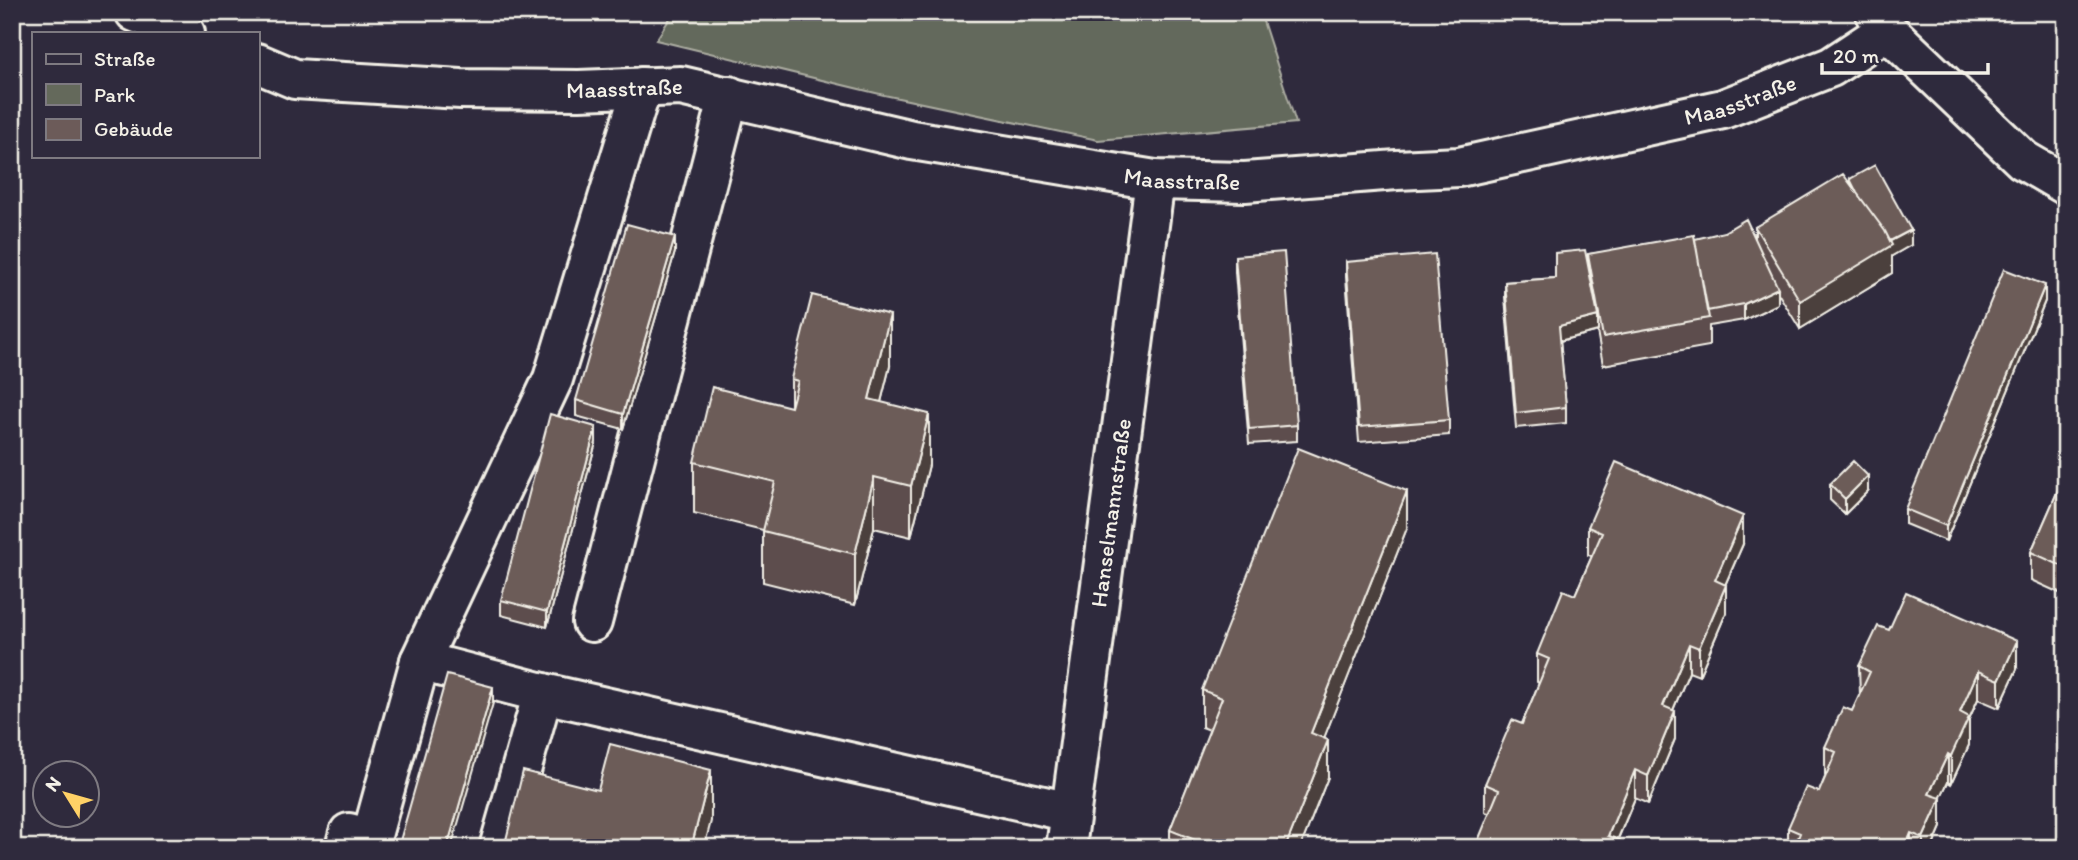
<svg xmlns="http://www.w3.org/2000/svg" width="2078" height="860" viewBox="0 0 2078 860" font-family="Itim,sans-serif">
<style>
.green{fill:#64695b;stroke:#acada2;stroke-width:2}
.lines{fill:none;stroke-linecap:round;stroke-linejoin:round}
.minor-casing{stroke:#f4f1e8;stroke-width:44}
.minor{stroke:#2f2a3d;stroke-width:38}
.wall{fill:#5d4e4d;stroke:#f4f1e8;stroke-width:2}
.shaded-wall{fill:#4c403e;stroke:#f4f1e8;stroke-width:2}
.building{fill:#6c5b59;stroke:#f4f1e8;stroke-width:2}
.labels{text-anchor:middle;stroke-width:5;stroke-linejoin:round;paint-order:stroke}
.street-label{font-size:23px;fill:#f4f1e8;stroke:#2f2a3d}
</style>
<rect width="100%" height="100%" fill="#2f2a3d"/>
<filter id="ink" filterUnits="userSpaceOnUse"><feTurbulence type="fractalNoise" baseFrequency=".0143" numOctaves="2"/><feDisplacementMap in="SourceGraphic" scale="14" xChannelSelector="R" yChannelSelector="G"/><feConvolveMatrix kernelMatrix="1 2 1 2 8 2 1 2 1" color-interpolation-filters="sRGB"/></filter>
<g filter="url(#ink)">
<!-- green -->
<path class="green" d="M674 12H1260L1296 123 1098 140 884 95 656 40Z"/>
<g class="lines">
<defs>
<g id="minor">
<path d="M135 12 185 33"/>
<path d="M1875 12 1887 30 2023 160 2066 185"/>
<path id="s1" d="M257 63 295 79 461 89 579 90 681 86 912 140 1155 180 1245 182 1397 170 1459 167 1723 109 1831 67 1887 30"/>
<path d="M592 622 729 96"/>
<path d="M420 661 553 379 642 87"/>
<path d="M345 848 349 833 371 839 420 661 543 693"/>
<path d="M499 848 543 693 1070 812"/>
<path id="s2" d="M1066 848 1155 180"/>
</g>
</defs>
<!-- minor casing -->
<use href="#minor" class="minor-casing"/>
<!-- minor -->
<use href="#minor" class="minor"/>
</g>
<!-- wall -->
<path class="wall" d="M1850 179 1911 245 1892 256V273L1800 329 1778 293V304L1744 320 1709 326V346L1603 365 1597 331 1560 341 1566 407V423L1516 428 1505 297V282L1555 278 1588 270V254L1695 239 1755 240V227L1850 183Z
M675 252 623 429 576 416V400Z
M1235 256 1297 425V441L1249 444 1235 272Z
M1346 262 1449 420V435L1359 442 1346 277Z
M2045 301 1946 541 1905 524V509Z
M890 366 881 402 929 465 911 537 874 528 855 605 763 582V530L694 513V462L791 407V379Z
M596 442 547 627 501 615V600Z
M2066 472V596L2031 580V552Z
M1830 484 1868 491 1845 514 1830 500Z
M1588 527 1743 544 1725 585 1726 613 1699 676 1689 672 1673 710 1675 739 1648 804 1635 798 1618 839 1620 848 1485 812V784L1522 724 1539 683 1537 682V654L1575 595 1592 556 1588 555Z
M1407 528 1324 738 1328 777 1300 848H1170V830L1210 730 1202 727V690Z
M1859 666 2017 669 1999 708 1978 699 1969 719V745L1951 784 1948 782 1940 798 1941 827 1932 848H1788V828L1819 792 1826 775H1825V747L1852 711 1860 695Z"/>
<!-- shaded-wall -->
<path class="shaded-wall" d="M15 194V210L12 216V201Z
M1911 230V245L1892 256V273L1800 329V301L1885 244Z
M675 237V252L623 429V414Z
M2045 285V301L1946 541V526Z
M1778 288V304L1744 320V304Z
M890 315V366L869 450V399Z
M1598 316V331L1559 341V326Z
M929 414V465L911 537V486Z
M596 427V442L547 627V612Z
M1868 476V491L1845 514V499Z
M874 477V528L855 605V554Z
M1407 491V528L1311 771V733Z
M1743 516V544L1715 608V580Z
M1726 585V613L1699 676V648Z
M2017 641V669L1999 708V680Z
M1689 644V672L1663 734V706Z
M1978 671V699L1969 719V745L1951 784V756L1960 712Z
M493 687V703L451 848H447Z
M1675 711V739L1648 804V776Z
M1328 740V777L1300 848H1285Z
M1948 754V782L1929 822V794Z
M711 770V821L704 848H691Z
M1635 770V798L1614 848 1608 836Z
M1941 798V827L1932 848H1923V838Z
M1911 833V848H1905Z"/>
<!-- building -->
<path class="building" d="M1875 165 1911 230 1890 241 1885 231 1857 193 1850 179Z
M1843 174 1885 231 1892 245 1800 301 1755 227Z
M1746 219 1778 288 1744 304 1707 311 1695 239 1724 232Z
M627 224 675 237 623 414 576 400Z
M1694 235 1709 318 1603 337 1588 254Z
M1585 250 1598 316 1559 326 1566 407 1516 413 1505 282 1555 278V253Z
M1284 252 1297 425 1249 429 1235 256Z
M1435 254 1449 420 1359 427 1346 262Z
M2004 269 2045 285 1946 526 1905 509Z
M812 295 890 315 869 399 929 414 911 486 874 477 855 554 763 531 775 482 694 462 712 387 791 407 798 381 791 379Z
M550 414 596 427 547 612 501 600Z
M1298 448 1407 491 1311 733 1328 740 1285 848H1258L1241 841 1238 848H1215L1170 830 1222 698 1202 690Z
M1853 461 1868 476 1845 499 1830 484Z
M1616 462 1743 516 1715 580 1726 585 1699 648 1689 644 1663 706 1675 711 1648 776 1635 770 1608 836 1620 840 1617 848H1475L1499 790 1485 784 1512 720 1522 724 1549 659 1537 654 1563 590 1575 595 1602 533 1588 527Z
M2066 472V568L2031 552Z
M1906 592 2017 641 1999 680 1978 671 1960 712 1969 717 1951 756 1948 754 1929 794 1941 798 1923 838 1911 833 1905 848H1794L1800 833 1788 828 1806 787 1819 792 1836 752 1825 747 1843 707 1852 711 1870 672 1859 666 1878 626 1889 630Z
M447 675 493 687 447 848H398Z
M610 744 711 770 691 848H504L523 771 598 790Z"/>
</g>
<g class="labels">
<!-- street labels -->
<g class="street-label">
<text dy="8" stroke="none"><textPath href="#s1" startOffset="371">Maasstraße</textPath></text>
<text dy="8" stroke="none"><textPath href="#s1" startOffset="1505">Maasstraße</textPath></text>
<text dy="8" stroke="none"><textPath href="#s1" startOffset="938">Maasstraße</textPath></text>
<text dy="8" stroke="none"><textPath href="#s2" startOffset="338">Hanselmannstraße</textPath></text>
</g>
</g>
<!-- margin -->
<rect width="2078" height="860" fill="none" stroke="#2f2a3d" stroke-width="42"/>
<rect x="21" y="21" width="2036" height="818" fill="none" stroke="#f4f1e8" stroke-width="2.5" filter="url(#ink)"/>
<!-- legend -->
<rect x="32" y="32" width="228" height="126" fill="#2f2a3d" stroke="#7e7a81" stroke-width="2"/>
<rect x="46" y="54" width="35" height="10" fill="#2f2a3d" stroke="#7e7a81" stroke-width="2"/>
<text x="94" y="66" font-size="21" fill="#f4f1e8">Straße</text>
<rect x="46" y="84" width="35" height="21" fill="#64695b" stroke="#7e7a81" stroke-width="2"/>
<text x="94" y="102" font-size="21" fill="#f4f1e8">Park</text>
<rect x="46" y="119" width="35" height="21" fill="#6c5b59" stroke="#7e7a81" stroke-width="2"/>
<text x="94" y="136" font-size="21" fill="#f4f1e8">Gebäude</text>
<!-- north arrow -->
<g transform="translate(66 794) rotate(307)"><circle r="33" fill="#2f2a3d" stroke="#7e7a81" stroke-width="2"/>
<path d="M0-5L12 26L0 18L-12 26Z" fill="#ffd166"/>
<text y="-10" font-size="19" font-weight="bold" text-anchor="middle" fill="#f4f1e8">N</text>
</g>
<!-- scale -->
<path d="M1822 63v10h166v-10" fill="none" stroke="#f4f1e8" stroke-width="3.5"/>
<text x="1833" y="63" font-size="21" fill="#f4f1e8" stroke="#2f2a3d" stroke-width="5" paint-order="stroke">20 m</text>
</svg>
